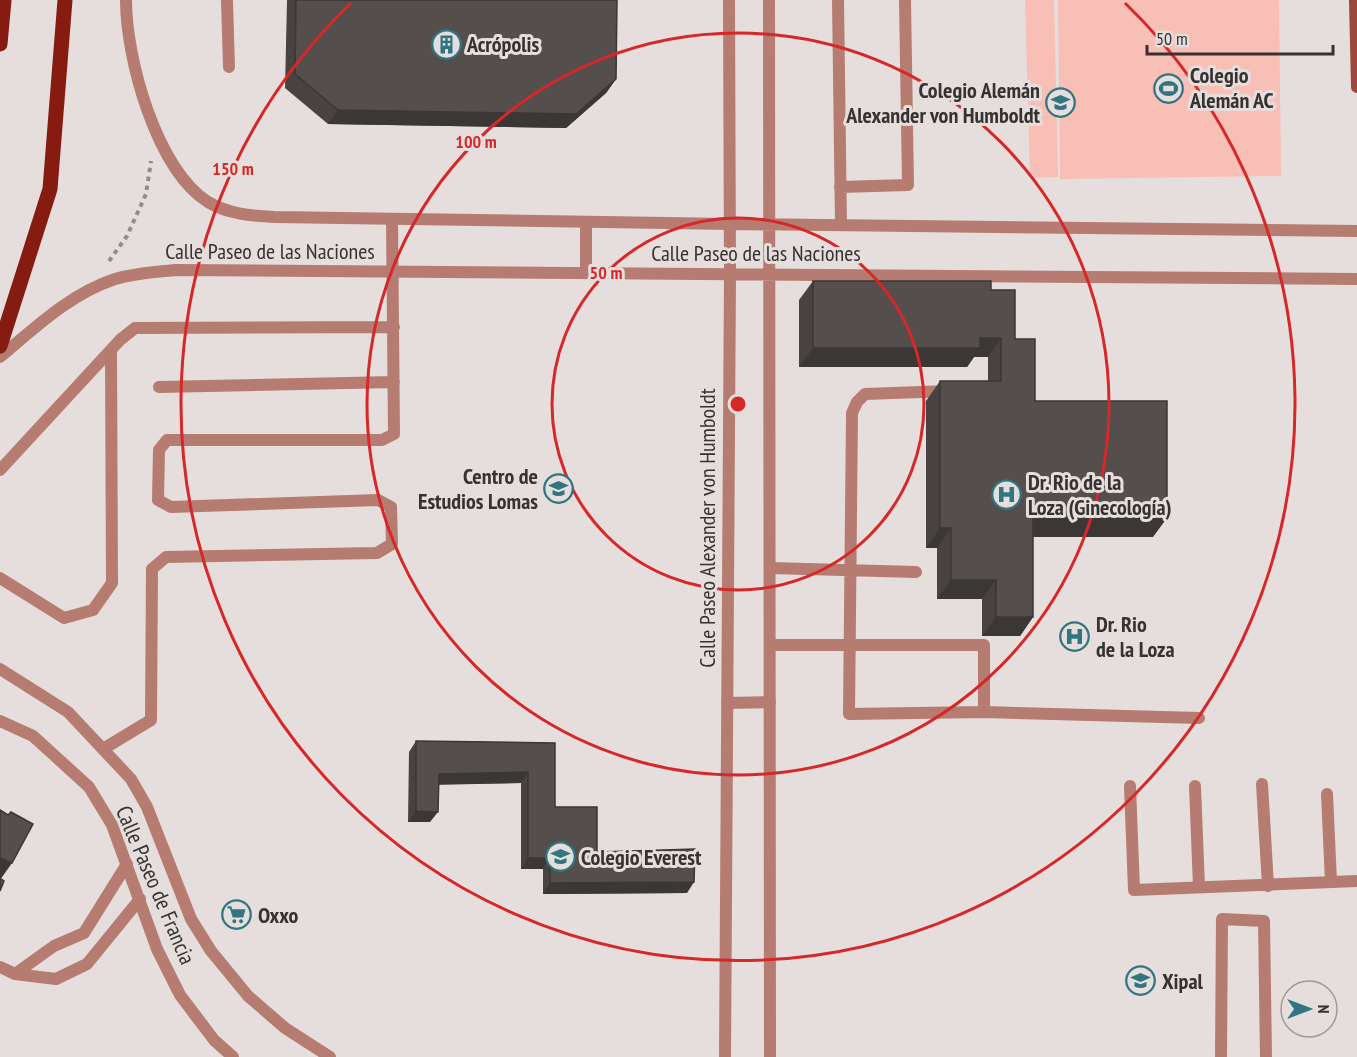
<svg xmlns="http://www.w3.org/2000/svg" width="1357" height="1057" viewBox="0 0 1357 1057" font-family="'PT Sans Narrow',sans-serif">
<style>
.green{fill:#f7bfb5}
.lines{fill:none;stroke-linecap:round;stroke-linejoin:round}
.path{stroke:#928d8b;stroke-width:4;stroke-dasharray:4.5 4.5;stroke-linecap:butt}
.service{stroke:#b67b71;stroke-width:12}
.minor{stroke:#b67b71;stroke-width:12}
.tertiary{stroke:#b67b71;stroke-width:12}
.secondary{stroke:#9c483c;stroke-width:12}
.primary{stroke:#861c11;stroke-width:15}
.wall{fill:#484342}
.shaded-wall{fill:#3b3736}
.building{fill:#544e4d;stroke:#3b3736;stroke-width:1.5}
.ring{fill:none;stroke:#d62828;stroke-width:3}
.labels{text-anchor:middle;stroke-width:6;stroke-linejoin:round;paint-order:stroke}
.poi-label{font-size:22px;font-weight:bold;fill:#353231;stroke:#e5dedc;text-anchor:start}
.street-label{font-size:22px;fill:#353231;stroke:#e5dedc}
.centre{fill:#d62828;stroke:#e5dedc;stroke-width:3}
.ring-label{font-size:18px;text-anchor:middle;font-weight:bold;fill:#d62828;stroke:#e5dedc;stroke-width:6;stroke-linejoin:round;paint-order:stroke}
</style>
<rect width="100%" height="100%" fill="#e5dedc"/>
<!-- green -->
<path class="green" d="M1025 0H1054L1058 177 1030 178Z
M1058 0H1279L1281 176 1060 179Z"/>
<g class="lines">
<!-- path -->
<path class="path" d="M109 261 127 236 146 194 151 161"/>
<!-- service -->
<path class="service" d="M227 0 229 67
M838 0 841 225
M840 187 908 185 905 0
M159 387 394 382
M0 470 120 340 135 328 394 327
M770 568 916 572
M0 578 64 618 93 610 112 583 111 350
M770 645H984V712L849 714 852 413 857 402 865 394 949 391
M984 712 1199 718
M103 749 151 720 152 569 166 557 377 553 392 544 391 507 378 500 171 507 158 500 159 450 167 440H382L394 434 392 219
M1262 784 1268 886
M1130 786 1134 890 1357 881
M1195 786 1199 887
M1327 794 1331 882
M1221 1057 1222 919 1264 921 1266 1057"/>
<!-- minor -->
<path class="minor" d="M126 0C126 58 156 169 208 202 228 214 252 216 274 217L730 224 1357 231
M769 0 770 1057
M0 357C36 327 70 294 115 279 135 273 155 272 175 270L1357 279
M0 967 15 974 56 979 87 964 140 899
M15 974 54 946 84 933 127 864
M725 1057 730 274 729 0"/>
<!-- tertiary -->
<path class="tertiary" d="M586 273V222
M0 669 68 712 131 779 147 807 191 919 211 951 248 996 285 1028 330 1057
M727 703 770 702
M0 721 33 736 89 787 112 825 157 949 180 995 214 1040 233 1057"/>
<!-- secondary -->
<path class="secondary" d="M1355 0 1357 87"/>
<!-- primary -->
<path class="primary" d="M0 44 4 0
M0 346 50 189 65 0"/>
</g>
<!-- wall -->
<path class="wall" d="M287 0H617L616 79 606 93 566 128 328 124 285 88Z
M813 281 991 290 1015 339 1035 401 1153 537H1033V617L1020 636H982V599H937V548H926V401L940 381H988V357H974L967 367H799V300Z
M416 741 555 743V807L597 852 687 893 543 894V869H521V783L438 784 430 822H408L409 752Z"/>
<!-- shaded-wall -->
<path class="shaded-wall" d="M616 79 606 93 566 128 328 124 338 110Z
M980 338H1001L988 357H974L967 367H799L813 348Z
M1033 518H1167L1153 537H1020Z
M940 528H951L937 548H926Z
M951 580H996L982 599H937Z
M996 617H1033L1020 636H982Z
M528 772 521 783 431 785 439 774Z
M416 811 438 812 430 822H408Z
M0 858 12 863 0 880Z
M528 858H550L543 869H521Z
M694 882 687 893 543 894 550 883Z"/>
<!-- building -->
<path class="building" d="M296 0H617L616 79 576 114 338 110 295 74Z
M813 281H991V290H1015V339H1035V401H1167V518H1033V617H996V580H951V528H940V381H1001V338H980V348H813Z
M416 741 555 743V807H597V852L695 849 694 882 550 883V858H528V772L439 774 438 812 416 811Z
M0 810 8 815 11 812 33 824 12 863 0 858Z
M0 878 4 881 0 891Z"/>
<!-- distance rings -->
<g class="ring">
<circle cx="738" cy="404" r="186"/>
<circle cx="738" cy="404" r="371"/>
<path d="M1125 3A557 557 0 1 1 351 3"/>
</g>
<!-- icons -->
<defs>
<symbol id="building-ring" viewBox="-11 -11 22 22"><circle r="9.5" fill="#e5dedc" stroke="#2f7682" stroke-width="1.5"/><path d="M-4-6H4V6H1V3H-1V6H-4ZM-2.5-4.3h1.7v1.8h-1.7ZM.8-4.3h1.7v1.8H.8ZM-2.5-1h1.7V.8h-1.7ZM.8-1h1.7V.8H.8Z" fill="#2f7682"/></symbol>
<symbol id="stadium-ring" viewBox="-11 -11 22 22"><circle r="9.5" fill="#e5dedc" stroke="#2f7682" stroke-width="1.5"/><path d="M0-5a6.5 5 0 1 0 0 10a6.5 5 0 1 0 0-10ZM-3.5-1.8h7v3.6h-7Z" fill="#2f7682"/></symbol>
<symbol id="school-ring" viewBox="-11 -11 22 22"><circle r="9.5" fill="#e5dedc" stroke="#2f7682" stroke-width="1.5"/><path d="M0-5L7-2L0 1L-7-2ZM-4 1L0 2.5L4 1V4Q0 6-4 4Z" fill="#2f7682"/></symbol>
<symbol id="hospital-ring" viewBox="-11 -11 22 22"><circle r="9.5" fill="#e5dedc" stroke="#2f7682" stroke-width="1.5"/><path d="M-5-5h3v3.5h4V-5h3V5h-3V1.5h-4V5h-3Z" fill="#2f7682"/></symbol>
<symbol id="supermarket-ring" viewBox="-11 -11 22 22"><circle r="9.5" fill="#e5dedc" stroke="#2f7682" stroke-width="1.5"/><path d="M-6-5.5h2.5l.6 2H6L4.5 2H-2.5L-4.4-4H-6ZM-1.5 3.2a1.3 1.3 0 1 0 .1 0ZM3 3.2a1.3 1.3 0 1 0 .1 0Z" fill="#2f7682"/></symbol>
</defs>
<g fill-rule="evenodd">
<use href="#building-ring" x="430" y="28" width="33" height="33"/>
<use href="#stadium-ring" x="1152" y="72" width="33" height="33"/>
<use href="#school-ring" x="1044" y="86" width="33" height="33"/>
<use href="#school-ring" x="542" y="472" width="33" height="33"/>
<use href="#hospital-ring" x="990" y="478" width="33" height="33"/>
<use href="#hospital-ring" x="1058" y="620" width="33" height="33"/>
<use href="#school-ring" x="544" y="840" width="33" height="33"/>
<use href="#supermarket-ring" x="220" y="898" width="33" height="33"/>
<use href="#school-ring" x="1124" y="964" width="33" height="33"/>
</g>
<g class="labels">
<!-- poi labels -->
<g class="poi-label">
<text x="467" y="52">Acrópolis</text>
<text x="1190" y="83">Colegio<tspan x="1190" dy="25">Alemán AC</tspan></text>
<text x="1040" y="98" text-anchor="end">Colegio Alemán<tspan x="1040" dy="25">Alexander von Humboldt</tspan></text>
<text x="538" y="484" text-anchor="end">Centro de<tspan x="538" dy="25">Estudios Lomas</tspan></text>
<text x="1028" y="490">Dr. Rio de la<tspan x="1028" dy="25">Loza (Ginecología)</tspan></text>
<text x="1096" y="632">Dr. Rio<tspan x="1096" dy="25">de la Loza</tspan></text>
<text x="581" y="865">Colegio Everest</text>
<text x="258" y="923">Oxxo</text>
<text x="1162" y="989">Xipal</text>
</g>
<!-- street labels -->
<g class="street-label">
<text x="270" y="259">Calle Paseo de las Naciones</text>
<text x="756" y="261">Calle Paseo de las Naciones</text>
<text transform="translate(707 528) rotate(-90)" y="8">Calle Paseo Alexander von Humboldt</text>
<text transform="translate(156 885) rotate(67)" y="8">Calle Paseo de Francia</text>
</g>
</g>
<circle cx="738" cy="404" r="9" class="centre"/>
<g class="ring-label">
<text x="476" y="148">100 m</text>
<text x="233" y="175">150 m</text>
<text x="606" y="279">50 m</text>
</g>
<!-- north arrow -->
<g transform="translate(1309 1009) rotate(90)"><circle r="28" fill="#e5dedc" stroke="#9f9998" stroke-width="1.5"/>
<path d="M0-4.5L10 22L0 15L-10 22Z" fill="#2f7682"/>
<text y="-9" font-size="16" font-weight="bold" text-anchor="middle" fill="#353231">N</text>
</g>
<!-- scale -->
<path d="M1147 45v9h186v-9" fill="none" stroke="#353231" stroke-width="3"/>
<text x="1156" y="45" font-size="18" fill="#353231" stroke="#e5dedc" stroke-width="4.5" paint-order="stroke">50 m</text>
</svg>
